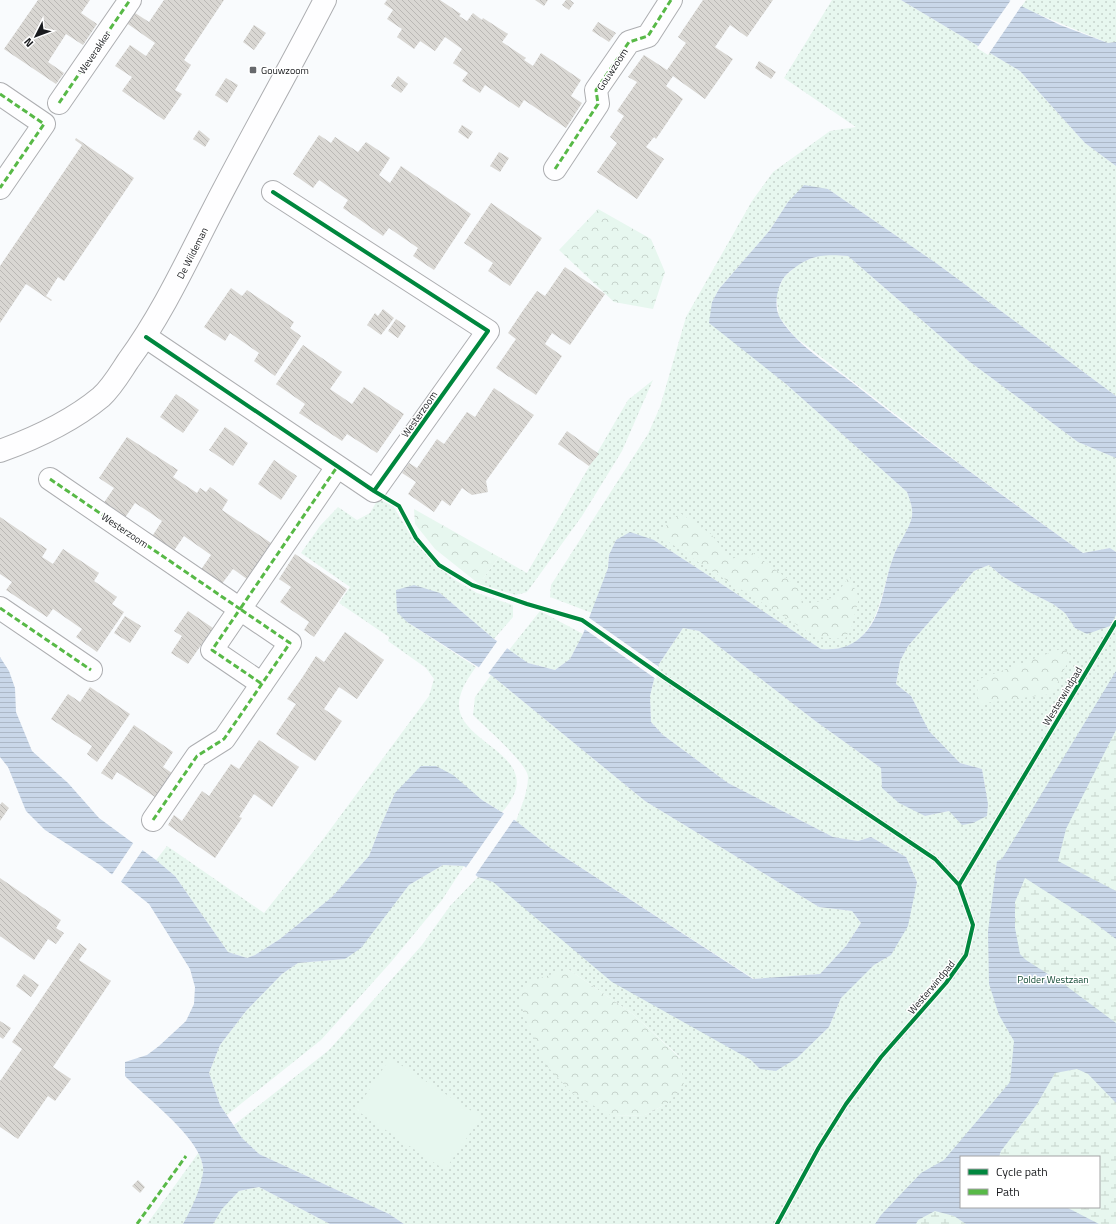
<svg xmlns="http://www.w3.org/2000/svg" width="1116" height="1224" viewBox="0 0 1116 1224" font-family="'Titillium Web',sans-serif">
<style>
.grass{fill:url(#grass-dots);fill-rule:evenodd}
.forest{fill:url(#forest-crowns)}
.wetland{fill:url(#wetland-marsh)}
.pitch{fill:#e7f7ef}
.water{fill:url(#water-rules)}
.pier{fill:#f9fbfd}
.building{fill:url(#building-back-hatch)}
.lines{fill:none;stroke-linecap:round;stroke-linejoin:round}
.minor-casing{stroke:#adaeb1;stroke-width:24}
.tertiary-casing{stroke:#adaeb1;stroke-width:24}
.minor{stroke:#fefeff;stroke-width:22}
.tertiary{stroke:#fefeff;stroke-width:22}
.quiet{stroke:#58b947;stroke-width:3;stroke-dasharray:6 3;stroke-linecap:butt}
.cycleway-casing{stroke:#fff;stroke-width:6}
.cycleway{stroke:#00873e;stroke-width:4}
.poi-dot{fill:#67696c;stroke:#fff;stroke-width:1.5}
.labels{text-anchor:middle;stroke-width:3;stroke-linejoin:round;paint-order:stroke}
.street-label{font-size:10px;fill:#191b1e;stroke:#fff}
.poi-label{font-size:10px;fill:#191b1e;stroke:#fff;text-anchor:start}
.park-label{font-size:10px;fill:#134b35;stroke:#fff}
</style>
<defs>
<pattern id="grass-dots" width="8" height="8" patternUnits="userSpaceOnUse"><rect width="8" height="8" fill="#e7f7ef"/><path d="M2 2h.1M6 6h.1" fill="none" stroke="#c6d3cc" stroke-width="1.8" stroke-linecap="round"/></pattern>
<pattern id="forest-crowns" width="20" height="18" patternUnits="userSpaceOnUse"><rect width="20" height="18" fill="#e7f7ef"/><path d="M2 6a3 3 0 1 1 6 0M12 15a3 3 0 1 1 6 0" fill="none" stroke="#c6d3cc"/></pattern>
<pattern id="wetland-marsh" width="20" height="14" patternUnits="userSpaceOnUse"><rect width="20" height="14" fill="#e7f7ef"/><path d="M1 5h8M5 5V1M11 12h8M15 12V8" fill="none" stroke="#c6d3cc"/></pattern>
<pattern id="water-rules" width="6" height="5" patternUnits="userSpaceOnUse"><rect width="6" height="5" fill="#c9d7e9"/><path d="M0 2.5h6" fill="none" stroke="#acb8c7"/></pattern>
<pattern id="building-back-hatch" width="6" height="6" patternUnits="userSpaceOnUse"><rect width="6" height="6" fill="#d9d7d3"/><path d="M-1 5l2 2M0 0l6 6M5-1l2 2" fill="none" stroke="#bab8b5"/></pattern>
</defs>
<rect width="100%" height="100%" fill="#f9fbfd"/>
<!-- grass -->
<path class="grass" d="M832 0H901L1020 71 1085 143 1116 166V396L936 263 828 189 788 202 770 230 719 289 712 302 741 347 786 384 907 492C910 501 913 507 912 516 910 529 897 545 893 558 882 587 881 624 854 643 845 650 832 649 821 649L654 540H616L609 555 608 568 592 613 550 597 551 585 648 434 660 407 686 317 752 201 773 172 830 131 856 127 784 78Z
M1026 0H1116V42L1108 43 1021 7Z
M823 254 848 256 970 362 1078 442 1116 458V552L1110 548 1083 553 964 467 795 337 779 317 776 294 784 277 800 263Z
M653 380 622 451 582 516 527 592 516 595 479 584 499 557 527 573 628 400Z
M378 499 393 506 416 544 435 564 455 580 477 593 513 605V617L494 639 440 593 407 622 476 667C468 678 461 688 459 702 455 746 553 755 502 812L482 800 395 793 379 830 369 856 332 897 280 939 255 955 247 958 228 952 175 876 156 860 167 846 264 913 321 842 429 696 434 679 426 668 388 641 389 637 339 603 350 587 301 553 320 526 338 507 357 520 370 513Z
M989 565 1002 576 1027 591 1053 604 1065 613 1075 628 1109 626 1116 615V1224H404L389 1214 259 1154 242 1138 234 1125 329 1050 422 945 450 906 478 877 493 882 751 1060 760 1069 797 1058 829 1027 841 998 853 984 874 965 891 955 917 882 906 857 871 837 858 841 833 837 761 800 728 783 663 735 651 722 650 696 657 667 683 628 699 631 814 720 881 768 882 788 925 816 949 811 987 816 988 804 982 769 960 763 929 731 911 696 896 684 900 661 908 646 974 571ZM568 969 633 1014 680 1057 668 1103 645 1115 612 1116ZM961 1157H1099V1207H961Z
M540 611 583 634 570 659 555 670 528 663 509 650Z
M491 675 645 801 819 907 852 911 861 923 846 946 820 974 754 979 549 847 516 821C521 807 528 792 528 777 528 764 484 726 473 715L475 697Z
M443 865 464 866 442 900 391 962 321 1040 227 1115 220 1105 209 1073 220 1045 246 1011 282 974 298 963 345 959 386 914 409 885Z
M199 1152 204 1172 196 1199 184 1224H147Z
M259 1187 330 1224H213L221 1209 239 1191Z"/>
<!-- forest -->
<path class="forest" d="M598 209 651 239 665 272 653 309 614 302 559 250Z
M414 509 499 557 479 584 435 549 415 524Z
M680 513 711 534 731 559 753 553 800 588 802 606 835 597 849 576 859 598 852 625 845 639 816 637 707 568 657 534Z
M1063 648 1071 656 1052 694 978 704 977 680Z
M568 969 633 1014 680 1058 684 1086 668 1103 645 1115 612 1116 573 1094 545 1064 525 1018 518 994 531 981Z"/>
<!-- wetland -->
<path class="wetland" d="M1116 730V891L1058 862 1066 829Z
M1025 878 1092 921 1116 939V1023L1065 985 1026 960 1020 954 1015 928V902Z
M1077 1069 1088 1074 1116 1103V1224H1099L1066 1207H1099V1157H999L1001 1151 1037 1104 1055 1073Z
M935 1211 954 1216 966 1224H916L918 1220Z"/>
<!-- pitch -->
<path class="pitch" d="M390 1058 481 1117 445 1170 356 1110Z"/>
<!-- water -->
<path class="water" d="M901 0H1009L1060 25 1108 43 1116 42V166L1085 143 1020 71Z
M804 185 828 189 936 263 1116 396V458L1078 442 970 362 848 256C821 254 809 255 787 274 777 283 773 307 780 318 797 346 829 364 854 384 929 443 1006 498 1083 553L1110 548 1116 552V615L1110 626 1087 634 1075 628 1065 613 1053 604 1027 591 1002 576 989 565 974 571 908 646 900 661 896 684 911 696 929 731 960 763 982 769 988 804 987 816 973 823 962 825 949 811 925 816 899 803 882 788 881 768 814 720 699 631 683 628 657 667 650 696 651 722 663 735 728 783 761 800 833 837 858 841 871 837 906 857 917 882 908 926 891 955 874 965 841 998 829 1027 797 1058 776 1071 760 1069 751 1060 612 982 493 882 478 877 464 866 443 865 409 885 361 948 345 959 298 963 282 974 246 1011 220 1045 209 1073 220 1105 242 1138 259 1154 389 1214 404 1224H330L259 1187 239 1191 222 1209 213 1224H183C192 1208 200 1191 203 1173 208 1143 145 1097 125 1076V1062L147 1055 159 1046 186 1021 194 1004 195 987 190 969 149 904 100 865 45 830 26 811 8 767 0 757V657L9 671 15 688 16 712 32 751 68 783 99 818 156 860 175 876 228 952 247 958 255 955 280 939 332 897 369 856 379 830 395 793 421 766H436L453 775 482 800 516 821 549 847 753 979 820 974 846 946 861 923 852 911 819 907 645 801 491 675 407 622 397 612 396 590 414 585 440 593 494 639 528 663 555 670 570 659 583 634 608 568 609 555 616 540 630 532 654 540 821 649C840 650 852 647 865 633 883 614 884 581 893 558 897 545 910 529 912 516 913 507 910 501 907 492L786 384 709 323 712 302 719 289 770 230 788 202Z
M1116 671V730L1066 829 1058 861 1116 891V939L1092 921 1025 878 1015 902V928L1020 954 1026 960 1065 985 1116 1023V1103L1088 1074 1077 1069 1055 1073 1037 1104 1001 1151 999 1157H961V1207H1066L1099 1224H966L954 1216 935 1211 918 1220 916 1224H875L881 1215 921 1173 944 1160 1010 1082 1014 1041 999 1015 989 984 988 931 997 861 1002 859Z"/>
<!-- pier -->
<path class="pier" d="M1011 0 1022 5 988 55 977 48Z
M588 617 659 667 656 679 583 628Z
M498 640 508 647 487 675 477 670Z
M505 812 515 818 474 877 465 869Z
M134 842 144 848 120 883 111 876Z"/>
<!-- building -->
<path class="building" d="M38 0H90L81 13 97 24 83 45 66 34 48 62 64 73 56 84 4 49Z
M164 0H224L184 60 191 65 175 90 182 94 164 120 122 91 132 77 115 66 130 45 146 56 155 43 125 22 132 11 149 22Z
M387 0H440L461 14 459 16 467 21 473 13 482 20 483 18 508 34 502 42 526 58 524 60 533 66 541 53 581 80 571 96 582 103 566 128 524 100 519 108 485 85 480 93 462 81 468 73 453 63 462 49 445 37 435 51 420 41 414 49 397 37 402 29 387 19 393 10 384 4Z
M535 0H548L544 6Z
M566 0H570L574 3 569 10 562 5Z
M703 0H773L747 37 730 25 715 47 733 59 705 99 673 76 666 86 683 99 656 139 654 137 646 147 664 159 637 199 597 172 617 143 610 137 624 116 617 111 637 82 628 77 644 55 667 70 686 43 678 37Z
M598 22 616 33 609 42 592 31Z
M254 25 266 33 254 50 243 42Z
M759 61 776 72 771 79 755 68Z
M398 76 408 84 401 93 391 86Z
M226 78 238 85 227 103 215 95Z
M462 125 473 132 468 139 458 132Z
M199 130 210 139 205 147 193 139Z
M319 135 331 143 335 137 358 152 366 142 390 158 379 175 390 183 401 166 471 214 434 270 413 256 418 248 389 228 383 236 343 208 348 200 319 180 313 188 293 174Z
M76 138 134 178 64 281 58 277 46 296 52 300 51 301 26 284 0 323V266L82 145 75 140Z
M499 152 509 158 500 172 490 166Z
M491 203 542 238 510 286 488 271 493 263 464 243Z
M565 267 605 294 570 345 552 333 545 344 562 356 536 395 496 368 516 339 508 333 522 312 537 291 545 296Z
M231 288 242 296 247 290 294 322 290 328 301 336 275 376 254 361 259 353 230 333 225 341 204 327Z
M383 309 394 318 381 335 367 325 375 313 378 316Z
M396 319 406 326 398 338 388 331Z
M303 345 342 372 330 389 352 404 364 387 404 414 377 453 347 434 342 441 299 413 305 404 276 384Z
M494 388 534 415 486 481 488 492 472 495 462 488 450 506 442 500 434 512 408 494 416 482 402 473 409 463 417 468 437 439 444 444 467 412 475 417Z
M176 394 199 410 183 433 160 417Z
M225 427 248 443 233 466 209 450Z
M567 431 599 454 589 466 558 444Z
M127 437 178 470 173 477 197 493 200 488 206 492 210 487 228 500 222 510 271 543 247 579 233 569 221 585 200 571 211 555 184 536 173 552 151 538 162 521 149 512 135 503 124 519 103 504 114 488 99 478Z
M274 460 297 476 281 500 258 484Z
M0 517 47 549 42 557 53 564 63 549 99 573 94 581 117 597 112 604 124 612 97 652 76 637 82 629 53 609 47 617 6 590 12 582 0 574Z
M295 554 347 589 314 637 304 630 309 622 280 602 291 587 279 579Z
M188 611 213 628 188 664 171 653 182 636 174 631Z
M125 616 141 626 130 643 114 633Z
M345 632 384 660 357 699 339 687 324 709 342 721 315 761 276 734 296 704 287 699 302 678 316 656 324 662Z
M90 687 130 714 97 762 87 754 92 746 51 719 68 694 80 702Z
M134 725 173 752 163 767 175 775 158 799 117 772 112 780 101 773Z
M259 740 299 767 272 807 254 794 239 817 242 818 215 858 168 825 174 815 182 821 202 791 209 796 231 764 239 769Z
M2 802 9 808 0 821V805Z
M0 878 61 920 56 928 64 933 56 944 48 939 34 960 0 936Z
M79 943 87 949 79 960 111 981 53 1067 71 1079 55 1101 48 1096 18 1139 0 1127V1081L22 1049 12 1042Z
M24 974 39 985 31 997 16 986Z
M0 1021 11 1028 3 1039 0 1037Z
M138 1180 145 1187 140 1193 132 1186Z"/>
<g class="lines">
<defs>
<path id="minor" d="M0 94 44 124 0 188
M59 103 130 0
M555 169 598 104 596 90 629 42 648 36 671 0
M146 337 374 491 488 331 273 192
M50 479 240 609 212 650 262 684
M0 608 91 670
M153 820 197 756 224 739 290 643 240 609 337 467"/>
<path id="tertiary" d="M0 451C36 438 71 422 101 397 112 387 120 373 128 361 163 313 187 260 214 208 250 138 289 70 325 0"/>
</defs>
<!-- minor casing -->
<use href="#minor" class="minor-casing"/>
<!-- tertiary casing -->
<use href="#tertiary" class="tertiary-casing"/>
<!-- minor -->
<use href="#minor" class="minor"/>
<!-- tertiary -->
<use href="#tertiary" class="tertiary"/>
<!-- quiet -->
<path class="quiet" d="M0 94 44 124 0 188
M59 103 130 0
M555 169 598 104 596 90 629 42 648 36 671 0
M50 479 240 609 212 650 262 684
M0 608 91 670
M153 820 197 756 224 739 290 643 240 609 337 467
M137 1224 186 1156"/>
<defs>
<path id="cycleway" d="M146 337 374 491 488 331 273 192
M374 491 399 506 416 538 439 565 472 585 527 604 582 620 665 678 935 859 959 885
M777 1224 819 1147 846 1104 881 1057 946 983 966 955 973 925 959 885 1116 622"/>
</defs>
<!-- cycleway casing -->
<use href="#cycleway" class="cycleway-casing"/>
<!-- cycleway -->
<use href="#cycleway" class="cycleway"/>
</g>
<!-- markers -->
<rect class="poi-dot" x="249" y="66" width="8" height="8" rx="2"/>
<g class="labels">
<!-- street labels -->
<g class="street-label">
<text transform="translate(94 52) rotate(-56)" y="4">Weverakker</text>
<text transform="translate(612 69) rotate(-57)" y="4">Gouwzoom</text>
<text transform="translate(192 253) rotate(-63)" y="4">De Wildeman</text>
<text transform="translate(419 414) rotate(-55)" y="4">Westerzoom</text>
<text transform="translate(125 530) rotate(34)" y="4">Westerzoom</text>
<text transform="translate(1062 696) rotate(-59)" y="4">Westerwindpad</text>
<text transform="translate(931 987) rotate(-50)" y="4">Westerwindpad</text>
</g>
<!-- poi labels -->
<g class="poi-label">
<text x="261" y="74">Gouwzoom</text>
</g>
<!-- park labels -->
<g class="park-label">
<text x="1053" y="983">Polder Westzaan</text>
</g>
</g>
<!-- legend -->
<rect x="960" y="1156" width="140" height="52" fill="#ffffff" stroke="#a3a4a5"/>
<rect x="968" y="1169" width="20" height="6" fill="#00873e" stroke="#a3a4a5"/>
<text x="996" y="1176" font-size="12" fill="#191b1e">Cycle path</text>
<rect x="968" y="1189" width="20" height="6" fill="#58b947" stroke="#a3a4a5"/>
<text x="996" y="1196" font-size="12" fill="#191b1e">Path</text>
<!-- north arrow -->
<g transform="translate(36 36) rotate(228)" stroke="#ffffff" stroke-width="3" paint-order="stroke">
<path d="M0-3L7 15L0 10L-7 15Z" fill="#191b1e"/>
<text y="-6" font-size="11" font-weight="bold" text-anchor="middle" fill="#191b1e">N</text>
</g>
</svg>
